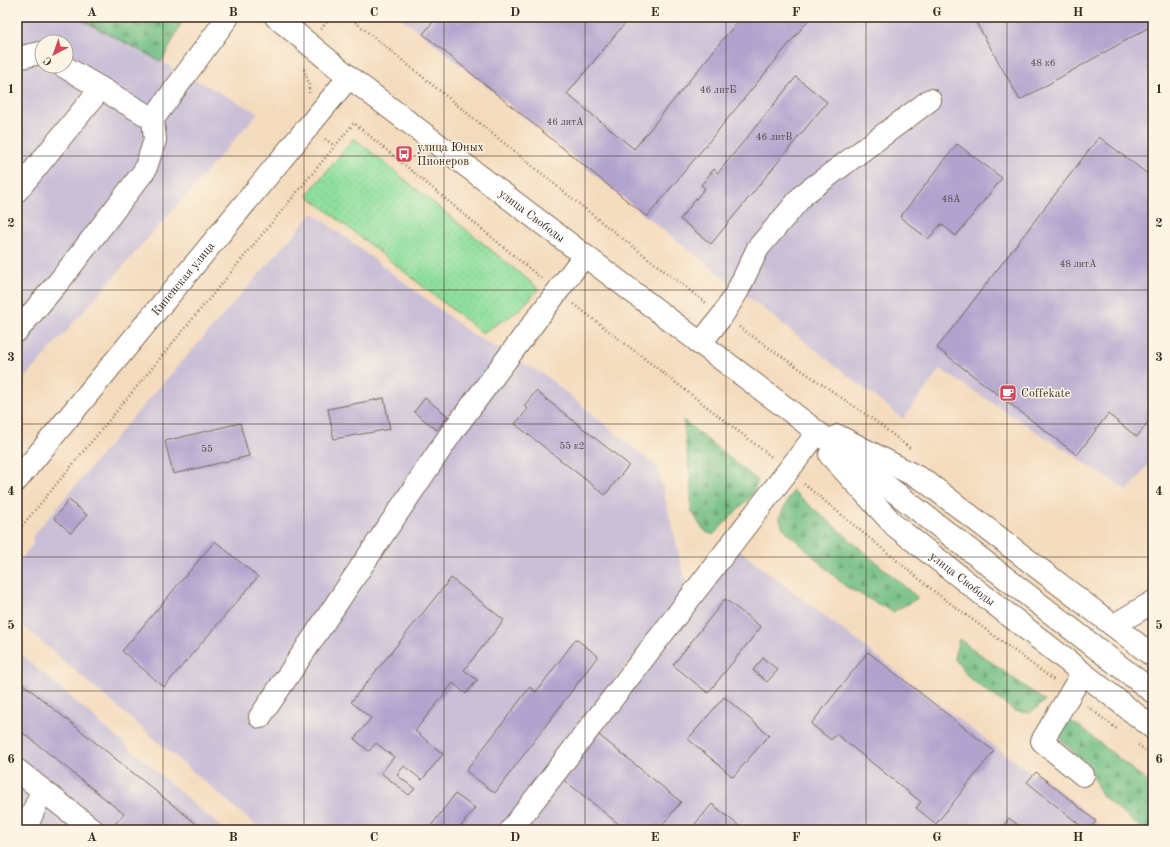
<svg xmlns="http://www.w3.org/2000/svg" width="1170" height="847" viewBox="0 0 1170 847" font-family="'Old Standard TT',serif">
<style>
.industrial{fill:#c9bfd7;fill-rule:evenodd}
.grass{fill:url(#grass-dots);stroke:#64845e}
.forest{fill:url(#forest-firs);stroke:#567452}
.building{fill:#b0a3ce}
.lines{fill:none;stroke-linecap:round;stroke-linejoin:round}
.minor-casing{stroke:#7c6856;stroke-width:24}
.major-casing{stroke:#7c6856;stroke-width:24}
.path{stroke:#7c6856;stroke-width:2.5;stroke-dasharray:1 3;stroke-linecap:butt}
.minor{stroke:#fff;stroke-width:22}
.major{stroke:#fff;stroke-width:22}
.grid{fill:none;stroke:#3b2a1e;stroke-width:1;stroke-opacity:0.55}
.labels{text-anchor:middle;stroke-width:3;stroke-linejoin:round;paint-order:stroke}
.number-label{font-size:10px;fill:#58484a}
.poi-label{font-size:12px;fill:#3b2a1e;stroke:#fcf5e5;text-anchor:start}
.street-label{font-size:12px;fill:#3b2a1e;stroke:#fcf5e5}
.neatline{fill:none;stroke:#3b2a1e;stroke-width:1.5}
.grid-label{font-size:13px;text-anchor:middle;font-weight:bold;fill:#3b2a1e}
</style>
<defs>
<pattern id="grass-dots" width="8" height="8" patternUnits="userSpaceOnUse"><rect width="8" height="8" fill="#8edf9e"/><path d="M2 2h.1M6 6h.1" fill="none" stroke="#7bc088" stroke-width="1.8" stroke-linecap="round"/></pattern>
<pattern id="forest-firs" width="22" height="20" patternUnits="userSpaceOnUse"><rect width="22" height="20" fill="#72be85"/><path d="M5 1l3.5 6h-7zM16 11l3.5 6h-7z" fill="#5f9b6c"/></pattern>
</defs>
<rect width="100%" height="100%" fill="#fcf5e5"/>
<filter id="ink" filterUnits="userSpaceOnUse"><feTurbulence type="fractalNoise" baseFrequency=".025" numOctaves="2"/><feDisplacementMap in="SourceGraphic" scale="8" xChannelSelector="R" yChannelSelector="G"/><feConvolveMatrix kernelMatrix="1 2 1 2 8 2 1 2 1" color-interpolation-filters="sRGB"/></filter>
<filter id="wash" filterUnits="userSpaceOnUse"><feTurbulence type="fractalNoise" baseFrequency=".012" numOctaves="4" result="noise"/><feDisplacementMap in="SourceGraphic" scale="16" xChannelSelector="R" yChannelSelector="G"/><feGaussianBlur stdDeviation="0.9" result="paint"/><feColorMatrix in="noise" values="0 0 0 0 0 0 0 0 0 0 0 0 0 0 0 0 0 1.4 0 .05"/><feComposite in="paint" operator="in"/></filter>
<g filter="url(#wash)">
<rect width="100%" height="100%" fill="#f4dbbd"/>
<!-- industrial -->
<path class="industrial" d="M17 17H76L258 113 17 387ZM42 42H66V66H42Z
M399 17H1153V458L1128 491 940 369 903 419 647 217 423 34Z
M313 213 473 335 546 376 658 468 687 588 499 830H261L17 621V564L33 544V536L121 431Z
M735 547 961 721 1107 830H519Z
M17 651 224 830H17Z"/>
<!-- grass -->
<path class="grass" d="M354 138 539 289 517 312 482 333 307 195Z"/>
<!-- forest -->
<path class="forest" d="M76 17H174L181 24 162 62Z
M683 420 758 481 751 496 713 535 706 532 700 525 691 510V484Z
M793 491 918 598 893 612 845 586 783 528 779 517Z
M959 639 1045 701 1030 713 1015 711 969 678 954 658Z
M1065 720 1079 726 1153 786V830H1143L1101 795 1089 765 1075 754 1058 736Z"/>
<g id="blocks">
<!-- building -->
<path class="building" d="M437 17H451L459 24 465 17H630L567 94 634 149 741 17H811L647 217 423 34Z
M973 17H1153V25L1020 100Z
M796 77 827 102 711 244 680 219 705 188 701 185 714 169 718 173Z
M1099 137 1153 178V415L1137 437 1108 414 1077 455 937 348Z
M957 144 1002 178 956 236 941 224 928 239 900 217Z
M536 391 629 465 605 495 515 424 528 409 524 406Z
M384 398 390 429 334 439 328 409Z
M425 398 448 416 437 430 414 412Z
M240 423 249 456 173 474 165 441Z
M69 500 87 515 71 533 54 518Z
M215 541 258 577 164 687 122 651Z
M451 578 504 620 464 670 477 680 466 694 453 683 415 731 443 754 422 780 404 766 397 775 415 789 409 795 381 773 394 757 376 743 369 751 354 739 371 718 351 702Z
M725 599 761 627 708 693 673 665Z
M576 639 598 656 495 793 466 771 530 687 536 692Z
M868 652 994 751 936 824 916 808 921 802 836 734 831 740 811 724Z
M763 658 778 670 767 682 753 670Z
M17 679 60 714 204 830H118L113 826 124 814 17 728Z
M724 697 769 735 733 777 688 739Z
M594 731 681 802 658 830H626L558 775Z
M1036 772 1096 821 1089 830H1086L1027 782Z
M455 794 475 808 458 830H428Z
M712 804 744 830H690Z
M1009 818 1024 830H1000Z"/>
</g>
</g>
<g filter="url(#ink)">
<use href="#blocks" fill-opacity="0" stroke="#7c6856" stroke-width="1"/>
<g class="lines">
<defs>
<g id="minor">
<path d="M17 58 40 53 42 54"/>
<path d="M63 66 153 119"/>
<path d="M17 191 101 88"/>
<path d="M17 331 61 279 145 170 155 140 153 119 228 17"/>
<path d="M700 344 722 316 737 292 758 248 804 194 930 100"/>
<path id="s1" d="M17 480 349 77"/>
<path d="M1114 625 1153 602"/>
<path d="M1082 674 1042 741 1083 775"/>
<path d="M260 717 452 432 584 256"/>
<path d="M17 770 93 830"/>
<path d="M25 830 42 791"/>
<path d="M511 830 814 437"/>
</g>
<g id="major">
<path id="s2" d="M276 17 349 77 790 411 1153 692"/>
<path d="M838 436 925 481 1153 656"/>
<path id="s3" d="M830 455 895 526 1153 728"/>
</g>
</defs>
<!-- minor casing -->
<use href="#minor" class="minor-casing"/>
<!-- major casing -->
<use href="#major" class="major-casing"/>
<!-- path -->
<path class="path" d="M349 17 600 221 706 303
M321 29 331 17
M304 69 309 84V93
M325 139 335 146
M574 304 773 458
M739 327 874 420 911 449
M804 484 935 592 1055 681
M17 532 354 123 542 279
M1087 706 1118 730
M1138 745 1153 756"/>
<!-- minor -->
<use href="#minor" class="minor"/>
<!-- major -->
<use href="#major" class="major"/>
</g>
</g>
<!-- grid -->
<path class="grid" d="M163 17V830M304 17V830M444 17V830M585 17V830M726 17V830M866 17V830M1007 17V830M17 156H1153M17 290H1153M17 424H1153M17 557H1153M17 691H1153"/>
<!-- icons -->
<defs>
<symbol id="bus-square" viewBox="-11 -11 22 22"><rect x="-9" y="-9" width="18" height="18" rx="4" fill="#d1495b" stroke="#fcf5e5"/><path d="M-5-6H5V4H4V6H2V4H-2V6H-4V4H-5ZM-3.5-4V0h7V-4ZM-3.5 1.2v1.5H-2V1.2ZM2 1.2v1.5H3.5V1.2Z" fill="#fff"/></symbol>
<symbol id="cafe-square" viewBox="-11 -11 22 22"><rect x="-9" y="-9" width="18" height="18" rx="4" fill="#d1495b" stroke="#fcf5e5"/><path d="M-5.5-4.5H6V0H3Q3 3.5 0 3.5H-2.5Q-5.5 3.5-5.5 0ZM3-3.2v2h1.7v-2ZM-6 4.5H4V6H-6Z" fill="#fff"/></symbol>
</defs>
<g fill-rule="evenodd">
<use href="#bus-square" x="394" y="144" width="20" height="20"/>
<use href="#cafe-square" x="998" y="383" width="20" height="20"/>
</g>
<g class="labels">
<!-- number labels -->
<g class="number-label">
<text x="1043" y="66">48 к6</text>
<text x="718" y="93">46 литБ</text>
<text x="565" y="125">46 литА</text>
<text x="774" y="140">46 литВ</text>
<text x="951" y="202">48А</text>
<text x="1078" y="267">48 литА</text>
<text x="572" y="449">55 к2</text>
<text x="207" y="452">55</text>
</g>
<!-- poi labels -->
<g class="poi-label">
<text x="417" y="151">улица Юных<tspan x="417" dy="14">Пионеров</tspan></text>
<text x="1021" y="397">Coffekate</text>
</g>
<!-- street labels -->
<g class="street-label">
<text dy="4" stroke="none"><textPath href="#s2" startOffset="324">улица Свободы</textPath></text>
<text dy="4" stroke="none"><textPath href="#s1" startOffset="261">Кипенская улица</textPath></text>
<text dy="4" stroke="none"><textPath href="#s3" startOffset="182">улица Свободы</textPath></text>
</g>
</g>
<!-- margin -->
<rect width="1170" height="847" fill="none" stroke="#fcf5e5" stroke-width="44"/>
<!-- north arrow -->
<g transform="translate(54 54) rotate(221)"><circle r="19" fill="#fcf5e5" stroke="#afa495"/>
<path d="M0-3L7 15L0 10L-7 15Z" fill="#d1495b"/>
<text y="-6" font-size="11" font-weight="bold" text-anchor="middle" fill="#3b2a1e">С</text>
</g>
<rect x="22" y="22" width="1126" height="803" class="neatline"/>
<g class="grid-label">
<text x="92" y="16">A</text>
<text x="233" y="16">B</text>
<text x="374" y="16">C</text>
<text x="515" y="16">D</text>
<text x="655" y="16">E</text>
<text x="796" y="16">F</text>
<text x="937" y="16">G</text>
<text x="1078" y="16">H</text>
<text x="11" y="93">1</text>
<text x="1159" y="93">1</text>
<text x="11" y="227">2</text>
<text x="1159" y="227">2</text>
<text x="11" y="361">3</text>
<text x="1159" y="361">3</text>
<text x="11" y="495">4</text>
<text x="1159" y="495">4</text>
<text x="11" y="629">5</text>
<text x="1159" y="629">5</text>
<text x="11" y="763">6</text>
<text x="1159" y="763">6</text>
<text x="92" y="841">A</text>
<text x="233" y="841">B</text>
<text x="374" y="841">C</text>
<text x="515" y="841">D</text>
<text x="655" y="841">E</text>
<text x="796" y="841">F</text>
<text x="937" y="841">G</text>
<text x="1078" y="841">H</text>
</g>
</svg>
